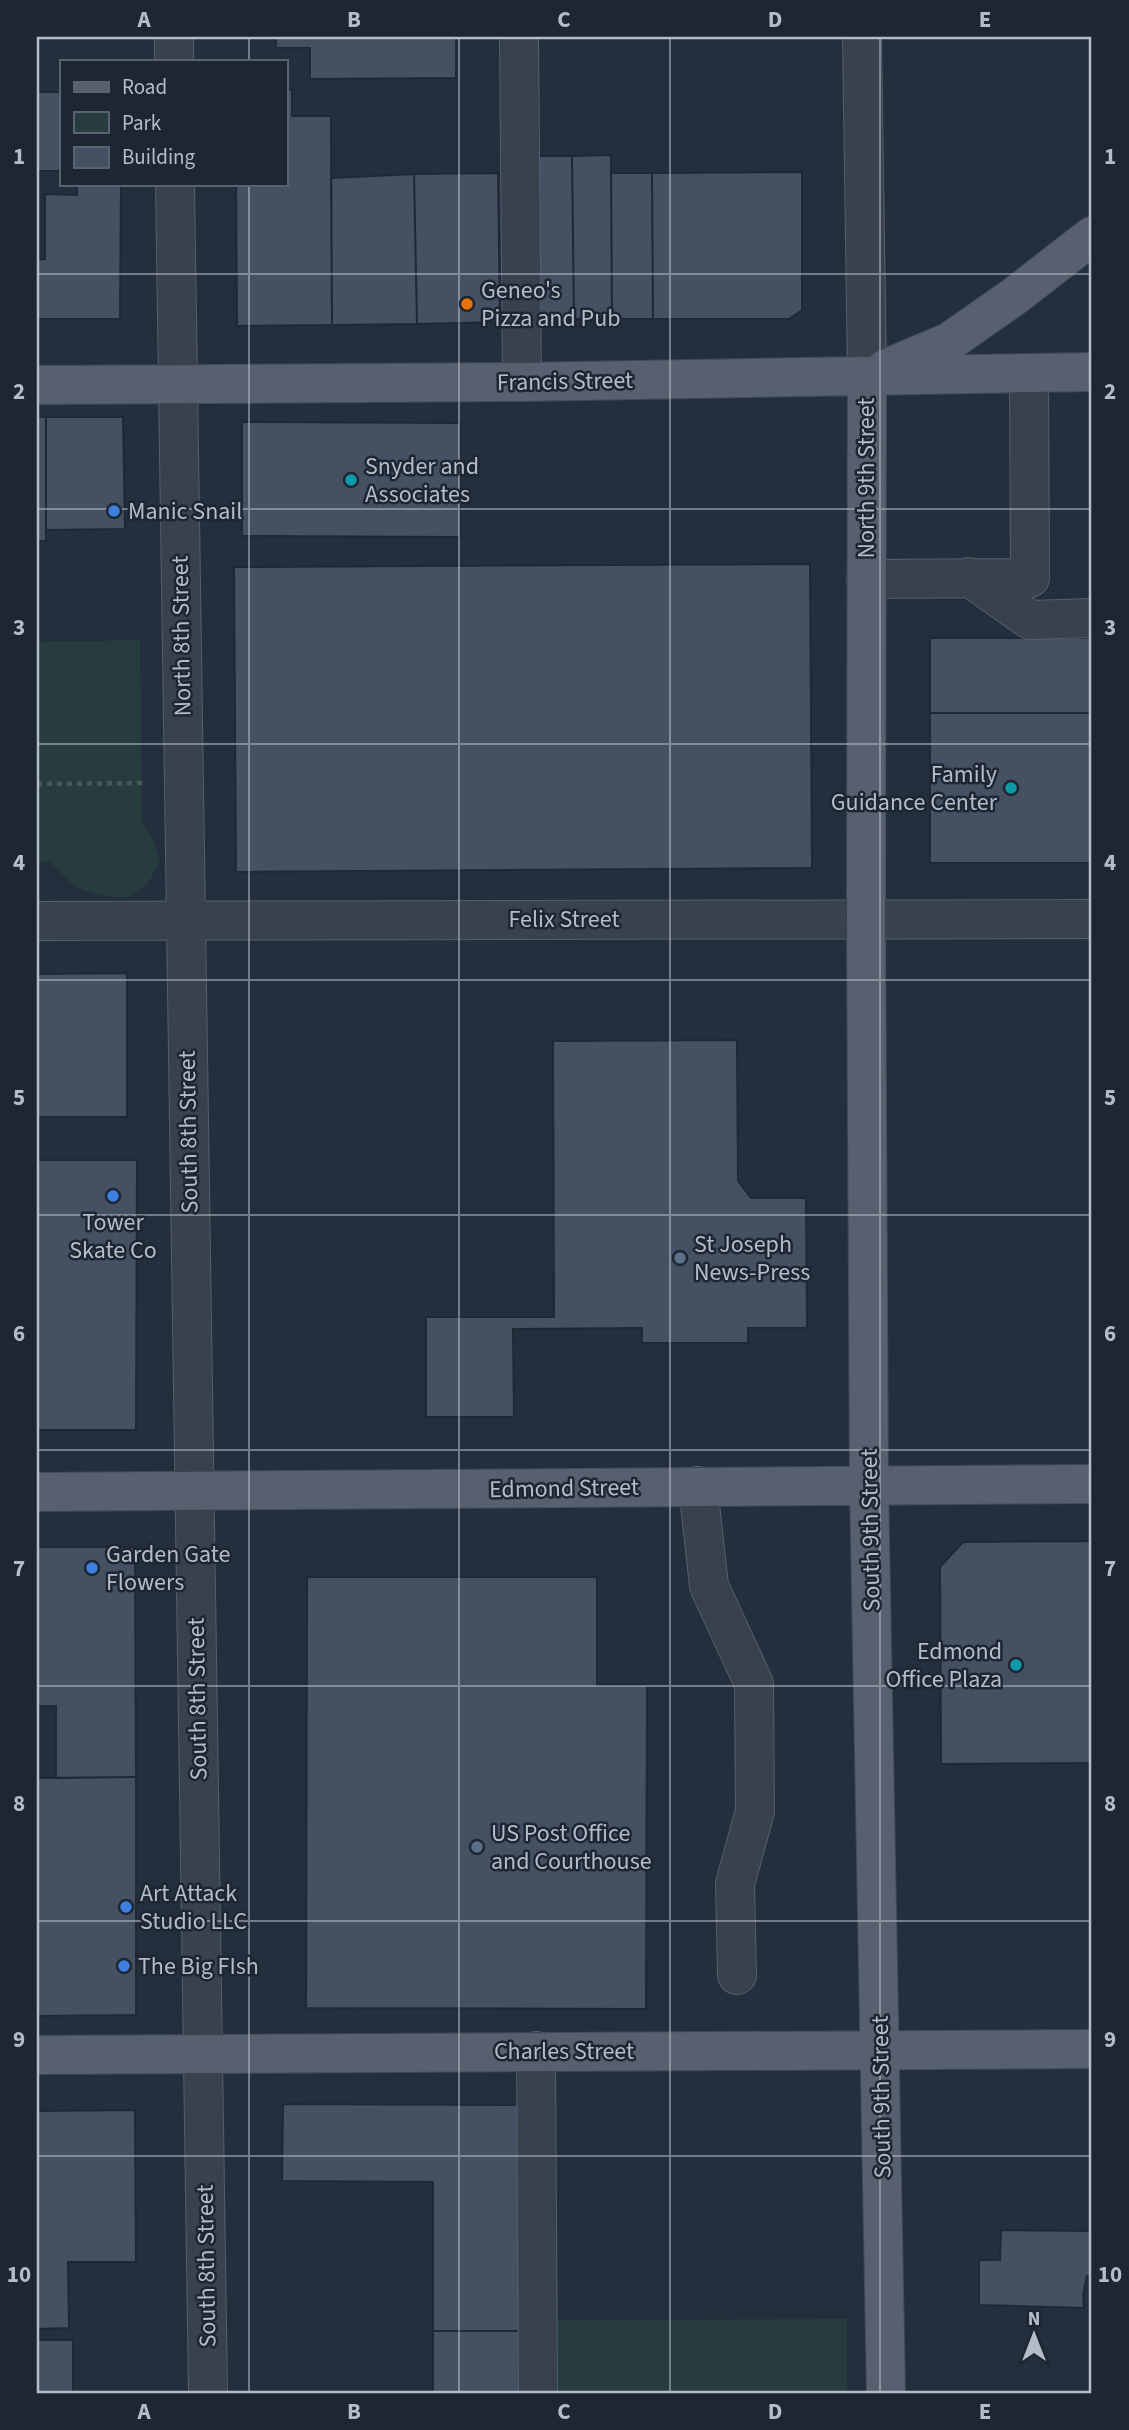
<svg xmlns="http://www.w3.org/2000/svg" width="1129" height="2430" viewBox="0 0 1129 2430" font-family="'Source Sans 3',sans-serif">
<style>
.green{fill:#263c3f}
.building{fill:#455162;stroke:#1f2835;stroke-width:2}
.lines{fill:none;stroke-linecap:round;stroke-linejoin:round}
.minor-casing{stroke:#565f6c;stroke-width:40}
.major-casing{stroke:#414a57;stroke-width:40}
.path{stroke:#44595c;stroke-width:4.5;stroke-dasharray:5 5;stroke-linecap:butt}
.minor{stroke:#38414e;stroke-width:38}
.major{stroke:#56606e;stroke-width:38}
.grid{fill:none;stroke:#b4bcc9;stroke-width:2;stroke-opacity:0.55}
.food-dot{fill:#e8710a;stroke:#1d2633;stroke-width:2.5}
.culture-dot{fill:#0f9aa8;stroke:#1d2633;stroke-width:2.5}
.shop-dot{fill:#3f7fe0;stroke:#1d2633;stroke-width:2.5}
.service-dot{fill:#5c6f8a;stroke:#1d2633;stroke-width:2.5}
.labels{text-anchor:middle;stroke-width:5;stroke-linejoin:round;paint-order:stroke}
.poi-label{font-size:24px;fill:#b4bcc9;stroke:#1d2633;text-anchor:start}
.street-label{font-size:24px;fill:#b4bcc9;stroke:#1d2633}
.neatline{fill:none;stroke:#b4bcc9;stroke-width:2.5}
.grid-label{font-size:23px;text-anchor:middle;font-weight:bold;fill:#b4bcc9}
</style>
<rect width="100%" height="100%" fill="#242f3e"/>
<!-- green -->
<path class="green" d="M140 640 142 822 152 837 160 860 148 884 128 898 98 895 75 887 50 862H37V642Z
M847 2319V2393H554V2320Z"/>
<!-- building -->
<path class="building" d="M276 37H456V78L310 79V48H276Z
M285 90H292V116H331L332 325 237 326 236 184H285Z
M37 92H61V171H37Z
M611 155 612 319H574L572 156Z
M534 156H572L574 319H535Z
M802 172V310L789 319H653L652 173Z
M498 173 500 322 417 324 414 174Z
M611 173H652L653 319H612Z
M414 174 417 324 332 325 331 178Z
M92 184H121L120 319H37V260L45 259V194L77 195V185Z
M37 417H46V541H37Z
M46 417H123L125 529 46 530Z
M242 422 460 423V537L242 536Z
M810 564 812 868 236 872 234 567Z
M930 638H1092V713H930Z
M930 713H1092V863H930Z
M127 973V1117H38L37 974Z
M37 974 38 1117H37Z
M737 1040 738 1181 751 1198H806L807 1328H748V1343H642V1328L513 1329 514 1417H426V1317H554L553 1041Z
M37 1160H137L136 1430H37Z
M1092 1541V1763L941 1764 940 1567 963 1542Z
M37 1547H135L136 1777 56 1778V1706H37Z
M307 1577H597V1685H647L646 2009 306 2008Z
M136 1777V2015L37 2016V1778Z
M283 2104 523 2105 522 2331H433V2182L282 2181Z
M135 2110 136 2262H68L69 2328 37 2329V2111Z
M1001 2230 1092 2231V2276H1087L1083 2295 1084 2308 979 2305V2260H1000Z
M433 2331H522V2393H433Z
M37 2340H73V2393H37Z"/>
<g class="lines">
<defs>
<path id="minor" d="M174 37V61
M519 37 522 382
M862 37 867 376
M175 184 208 2393
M969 577 1030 620 1092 618
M866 579 1030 578 1029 373
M37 921 1092 919
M698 1486 709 1586 754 1684 755 1811 735 1884 737 1975
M536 2051 538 2393"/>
<path id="major" d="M885 369 949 342 1016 295 1092 236
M867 376 866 918 869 1485 886 2393
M37 385 522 382 1092 372
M37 1492 1092 1484
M37 2055 1092 2049"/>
</defs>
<!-- minor casing -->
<use href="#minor" class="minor-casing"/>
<!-- major casing -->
<use href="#major" class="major-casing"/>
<!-- path -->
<path class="path" d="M37 784 143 783"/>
<!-- minor -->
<use href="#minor" class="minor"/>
<!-- major -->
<use href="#major" class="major"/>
</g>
<!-- grid -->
<path class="grid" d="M249 37V61M459 37V2393M670 37V2393M880 37V2393M249 184V2393M37 274H1092M37 509H1092M37 744H1092M37 980H1092M37 1215H1092M37 1450H1092M37 1686H1092M37 1921H1092M37 2156H1092"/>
<!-- markers -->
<circle class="food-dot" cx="467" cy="304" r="7"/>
<g class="culture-dot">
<circle cx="351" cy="480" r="7"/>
<circle cx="1011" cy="788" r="7"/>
<circle cx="1016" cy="1665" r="7"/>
</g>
<g class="shop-dot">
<circle cx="114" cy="511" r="7"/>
<circle cx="113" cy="1196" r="7"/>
<circle cx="92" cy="1568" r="7"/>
<circle cx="126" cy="1907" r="7"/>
<circle cx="124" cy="1966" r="7"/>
</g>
<g class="service-dot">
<circle cx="680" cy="1258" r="7"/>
<circle cx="477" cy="1847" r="7"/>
</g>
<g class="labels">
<!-- poi labels -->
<g class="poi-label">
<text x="481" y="298">Geneo's<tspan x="481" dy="28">Pizza and Pub</tspan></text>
<text x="365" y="474">Snyder and<tspan x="365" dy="28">Associates</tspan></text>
<text x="128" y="519">Manic Snail</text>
<text x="997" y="782" text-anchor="end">Family<tspan x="997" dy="28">Guidance Center</tspan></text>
<text x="113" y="1230" text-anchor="middle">Tower<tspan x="113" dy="28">Skate Co</tspan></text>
<text x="694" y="1252">St Joseph<tspan x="694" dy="28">News-Press</tspan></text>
<text x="106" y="1562">Garden Gate<tspan x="106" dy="28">Flowers</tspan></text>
<text x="1002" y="1659" text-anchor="end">Edmond<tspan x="1002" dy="28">Office Plaza</tspan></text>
<text x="491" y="1841">US Post Office<tspan x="491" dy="28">and Courthouse</tspan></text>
<text x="140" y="1901">Art Attack<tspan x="140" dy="28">Studio LLC</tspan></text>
<text x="138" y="1974">The Big FIsh</text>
</g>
<!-- street labels -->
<g class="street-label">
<text transform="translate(565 381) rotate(-1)" y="8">Francis Street</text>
<text transform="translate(866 478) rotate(-90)" y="8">North 9th Street</text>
<text transform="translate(181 636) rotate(-91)" y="8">North 8th Street</text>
<text x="564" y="927">Felix Street</text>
<text transform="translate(188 1132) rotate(-91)" y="8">South 8th Street</text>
<text transform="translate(564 1488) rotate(-1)" y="8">Edmond Street</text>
<text transform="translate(870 1530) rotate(-91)" y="8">South 9th Street</text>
<text transform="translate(197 1699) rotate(-91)" y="8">South 8th Street</text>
<text x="564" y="2059">Charles Street</text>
<text transform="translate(881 2097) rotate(-91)" y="8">South 9th Street</text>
<text transform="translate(206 2266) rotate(-91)" y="8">South 8th Street</text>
</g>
</g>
<!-- border -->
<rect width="1129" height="2430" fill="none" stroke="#1d2633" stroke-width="77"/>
<!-- legend -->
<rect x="60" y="60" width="228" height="126" fill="#1d2633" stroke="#59626f" stroke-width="2"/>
<rect x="74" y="82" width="35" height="10" fill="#56606e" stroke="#59626f" stroke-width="2"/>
<text x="122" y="94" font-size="21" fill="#b4bcc9">Road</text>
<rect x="74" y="112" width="35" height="21" fill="#263c3f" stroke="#59626f" stroke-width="2"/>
<text x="122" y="130" font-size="21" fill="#b4bcc9">Park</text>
<rect x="74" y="147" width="35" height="21" fill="#455162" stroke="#59626f" stroke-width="2"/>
<text x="122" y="164" font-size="21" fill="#b4bcc9">Building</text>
<!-- north arrow -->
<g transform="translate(1034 2335)" stroke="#1d2633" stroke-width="5" paint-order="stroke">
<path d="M0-5L12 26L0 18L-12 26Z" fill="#b4bcc9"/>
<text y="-10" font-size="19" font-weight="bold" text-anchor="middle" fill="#b4bcc9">N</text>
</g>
<rect x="38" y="38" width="1052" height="2354" class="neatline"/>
<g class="grid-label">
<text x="144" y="27">A</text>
<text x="354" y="27">B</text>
<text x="564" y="27">C</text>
<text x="775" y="27">D</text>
<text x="985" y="27">E</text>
<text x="19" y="164">1</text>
<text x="1110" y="164">1</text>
<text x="19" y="399">2</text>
<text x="1110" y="399">2</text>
<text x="19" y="635">3</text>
<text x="1110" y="635">3</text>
<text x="19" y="870">4</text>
<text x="1110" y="870">4</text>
<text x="19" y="1105">5</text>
<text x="1110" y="1105">5</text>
<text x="19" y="1341">6</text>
<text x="1110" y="1341">6</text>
<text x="19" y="1576">7</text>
<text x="1110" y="1576">7</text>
<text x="19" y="1811">8</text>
<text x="1110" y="1811">8</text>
<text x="19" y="2047">9</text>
<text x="1110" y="2047">9</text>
<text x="19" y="2282">10</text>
<text x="1110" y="2282">10</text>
<text x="144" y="2419">A</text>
<text x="354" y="2419">B</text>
<text x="564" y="2419">C</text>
<text x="775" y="2419">D</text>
<text x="985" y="2419">E</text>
</g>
</svg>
